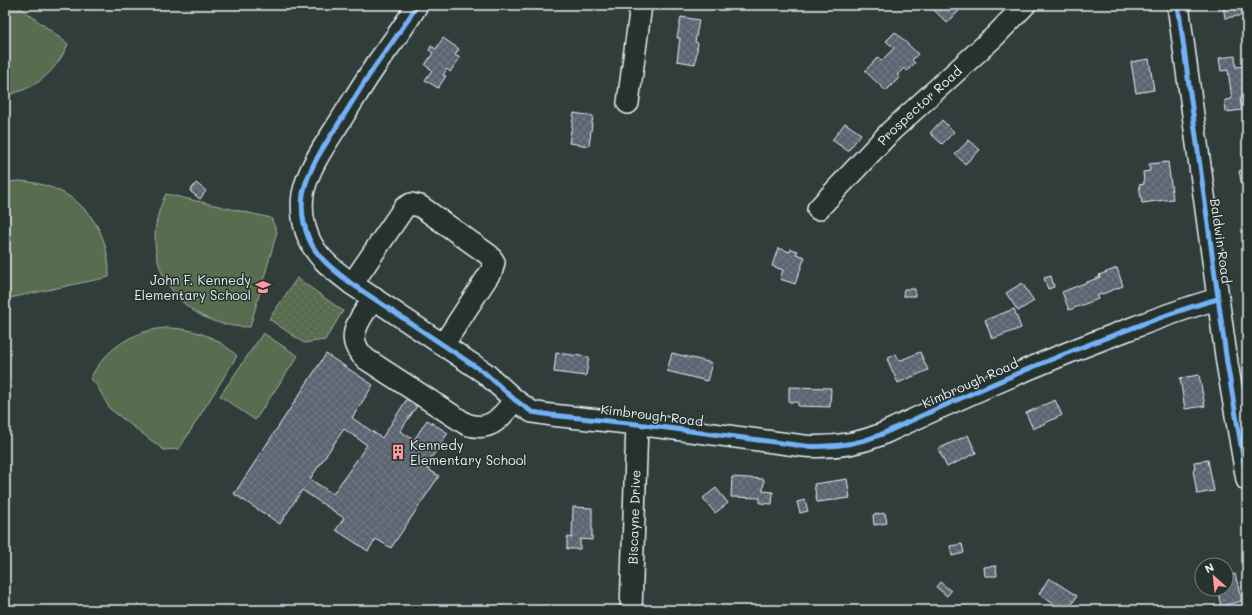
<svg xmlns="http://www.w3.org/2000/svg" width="1252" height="615" viewBox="0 0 1252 615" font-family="Mali,sans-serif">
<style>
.park{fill:url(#park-dots);stroke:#a0aea4}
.pitch{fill:#596c4f;stroke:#a0aea4}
.building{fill:url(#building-cross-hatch);stroke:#e8f1f8;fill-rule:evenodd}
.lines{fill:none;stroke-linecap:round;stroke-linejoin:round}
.minor-casing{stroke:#e8f1f8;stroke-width:24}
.minor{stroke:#26332d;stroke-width:21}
.cycleway-casing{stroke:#26332d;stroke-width:8}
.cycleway{stroke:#73b2f8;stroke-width:5}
.labels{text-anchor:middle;stroke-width:3;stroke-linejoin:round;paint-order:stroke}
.street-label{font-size:13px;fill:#e8f1f8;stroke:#26332d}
.poi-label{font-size:13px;fill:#e8f1f8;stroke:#26332d;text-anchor:end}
</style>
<defs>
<pattern id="park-dots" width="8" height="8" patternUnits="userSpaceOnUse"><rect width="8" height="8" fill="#596c4f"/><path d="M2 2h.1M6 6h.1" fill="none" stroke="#718169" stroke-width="1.8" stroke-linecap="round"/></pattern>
<pattern id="building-cross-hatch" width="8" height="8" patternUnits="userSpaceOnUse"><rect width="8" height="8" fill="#5c6471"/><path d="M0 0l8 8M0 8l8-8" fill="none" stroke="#737b86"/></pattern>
</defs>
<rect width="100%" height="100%" fill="#313d3b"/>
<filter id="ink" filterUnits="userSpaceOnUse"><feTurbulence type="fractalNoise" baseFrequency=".025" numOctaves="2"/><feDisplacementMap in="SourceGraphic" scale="8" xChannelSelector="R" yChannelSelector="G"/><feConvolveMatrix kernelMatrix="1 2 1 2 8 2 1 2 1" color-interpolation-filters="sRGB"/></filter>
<g filter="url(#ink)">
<!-- park -->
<path class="park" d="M297 278 343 311 325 340 304 343 269 319Z"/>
<!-- pitch -->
<path class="pitch" d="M5 5H17L68 44C56 72 35 90 5 95Z
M19 181C74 184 110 222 109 277L5 299V182Z
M166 194 271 218 277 232 250 327C178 328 133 259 166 194Z
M166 328C193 328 218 337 237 356L179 449 164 450 110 409 96 384 90 379C104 350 133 330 166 328Z
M263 333 298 356 255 420 220 396Z"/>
<!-- building -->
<path class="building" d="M929 5H965L947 23Z
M1223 5H1243L1244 15 1225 18Z
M681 17 699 20 695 42 698 43 695 64 677 61 680 38H677Z
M895 32 918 54 912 60 915 63 907 71 904 68 897 75 900 77 886 91 865 71 878 57 881 61 894 48 886 41Z
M443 38 459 49 455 55 460 58 450 72 447 69 443 75 446 76 438 88 425 80 432 70 425 65 433 53 429 50 431 46 436 49Z
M1235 56 1236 67 1247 66V98L1240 99 1242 110 1226 112 1225 100 1232 99 1228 70 1221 71 1219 58Z
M1149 59 1154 90 1136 93 1131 62Z
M574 113 593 116 589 146 569 143Z
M942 120 954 132 942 144 930 133Z
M845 123 861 134 848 151 832 140Z
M969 140 980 150 965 164 955 154Z
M1244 156H1247V201H1245L1239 171 1246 169Z
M1168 162 1173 199 1142 203 1139 185 1144 184 1143 172 1150 171 1149 164Z
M196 183 206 191 200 199 190 191Z
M778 248 790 252 791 249 798 251 796 254 805 257 795 284 780 279 783 270 772 266Z
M1117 268 1123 286 1097 296 1098 299 1069 310 1062 292 1100 277 1099 275Z
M1051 276 1054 287 1048 289 1044 278Z
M1022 283 1034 301 1018 311 1006 293Z
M904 289H915V296H903Z
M1014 309 1021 328 992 339 985 320Z
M920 352 928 370 898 383 887 359 896 354 899 361Z
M556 353 589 357 586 376 554 372Z
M672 353 712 363 707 381 667 371Z
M326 354 373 385 352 418 382 438 407 399 417 406 400 431 414 440 427 420 448 433 425 467 439 476 391 548 376 539 368 551 336 530 344 518 302 490 280 524 234 494ZM344 429 367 445 333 494 310 479Z
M1199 375 1205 406 1185 409 1180 378Z
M789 387 831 388 830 407 798 406V402H789Z
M1055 400 1062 415 1033 429 1026 413Z
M968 435 976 453 947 467 938 449Z
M1208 460 1214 491 1197 494 1193 470 1195 469 1194 462Z
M732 477 764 479 763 491 773 492 772 504 760 503V498L731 497Z
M847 479 850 498 817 502 814 484Z
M716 488 728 503 715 513 703 498Z
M805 500 808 511 800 513 797 502Z
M573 507 592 508V540L580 539V549H567V537L572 538Z
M885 513 887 523 874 525 873 515Z
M962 544 964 553 952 556 950 546Z
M996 566 997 576H985L984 567Z
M1235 574 1242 601 1221 606 1217 589H1226V576Z
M1049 578 1077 596 1068 610H1063L1039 594Z
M940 582 951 591 947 596 936 587Z"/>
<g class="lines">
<defs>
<g id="minor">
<path d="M417 5C405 26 390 45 376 65 362 85 350 106 337 126 323 148 308 169 303 194 301 209 303 225 309 239 317 258 335 271 352 284L485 373 515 400 532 412 551 415 637 424 804 446C831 448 855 445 880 435 953 401 1027 368 1103 339 1141 325 1179 309 1218 299"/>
<path d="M1178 5 1227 363 1247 480"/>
<path d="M628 103 641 5"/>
<path id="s1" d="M818 209 891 131 994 37 1025 5"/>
<path d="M352 284 404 208 411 204 420 206 489 255 494 262 492 270 443 345"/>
<path d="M374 298C360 319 342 338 366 359L466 424C491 433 501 417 515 400"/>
<path id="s2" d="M631 610 637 424"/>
</g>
</defs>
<!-- minor casing -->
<use href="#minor" class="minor-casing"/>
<!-- minor -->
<use href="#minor" class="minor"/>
<defs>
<path id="cycleway" d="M417 5C405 26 390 45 376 65 362 85 350 106 337 126 323 148 308 169 303 194 301 209 303 225 309 239 317 258 335 271 352 284L485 373 515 400 532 412 551 415 637 424 804 446C831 448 855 445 880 435 953 401 1027 368 1103 339 1141 325 1179 309 1218 299
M1178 5 1227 363 1247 480"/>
</defs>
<!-- cycleway casing -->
<use href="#cycleway" class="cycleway-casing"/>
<!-- cycleway -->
<use href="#cycleway" class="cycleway"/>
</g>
</g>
<!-- icons -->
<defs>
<symbol id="school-bare" viewBox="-9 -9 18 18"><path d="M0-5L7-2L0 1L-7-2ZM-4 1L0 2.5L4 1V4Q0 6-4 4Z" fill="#ff9aa2" stroke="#26332d" stroke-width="2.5" paint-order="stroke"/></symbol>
<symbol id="building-bare" viewBox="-9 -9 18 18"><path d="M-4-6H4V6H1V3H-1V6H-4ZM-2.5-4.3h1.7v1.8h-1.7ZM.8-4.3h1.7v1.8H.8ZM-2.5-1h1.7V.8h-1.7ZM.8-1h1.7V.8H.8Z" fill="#ff9aa2" stroke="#26332d" stroke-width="2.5" paint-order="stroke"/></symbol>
</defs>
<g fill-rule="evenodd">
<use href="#school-bare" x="252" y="276" width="22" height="22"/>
<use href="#building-bare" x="387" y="441" width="22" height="22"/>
</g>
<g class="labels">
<!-- street labels -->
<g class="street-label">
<text dy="5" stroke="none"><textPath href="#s1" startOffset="145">Prospector Road</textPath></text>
<text transform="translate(1221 241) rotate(82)" y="5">Baldwin Road</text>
<text transform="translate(970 383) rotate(-24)" y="5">Kimbrough Road</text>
<text transform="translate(652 415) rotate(7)" y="5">Kimbrough Road</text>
<text dy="5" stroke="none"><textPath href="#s2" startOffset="93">Biscayne Drive</textPath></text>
</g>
<!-- poi labels -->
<g class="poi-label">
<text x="251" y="285">John F. Kennedy<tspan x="251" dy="15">Elementary School</tspan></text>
<text x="410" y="450" text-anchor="start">Kennedy<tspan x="410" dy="15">Elementary School</tspan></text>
</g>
</g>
<!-- margin -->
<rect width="1252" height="615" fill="none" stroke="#26332d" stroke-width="20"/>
<rect x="10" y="10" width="1232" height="595" fill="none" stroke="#e8f1f8" stroke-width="1.5" filter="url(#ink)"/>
<!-- north arrow -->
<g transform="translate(1214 577) rotate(333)"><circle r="19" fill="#26332d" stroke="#747f7e"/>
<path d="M0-3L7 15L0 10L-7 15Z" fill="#ff9aa2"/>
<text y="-6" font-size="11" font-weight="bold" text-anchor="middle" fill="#e8f1f8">N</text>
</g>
</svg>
